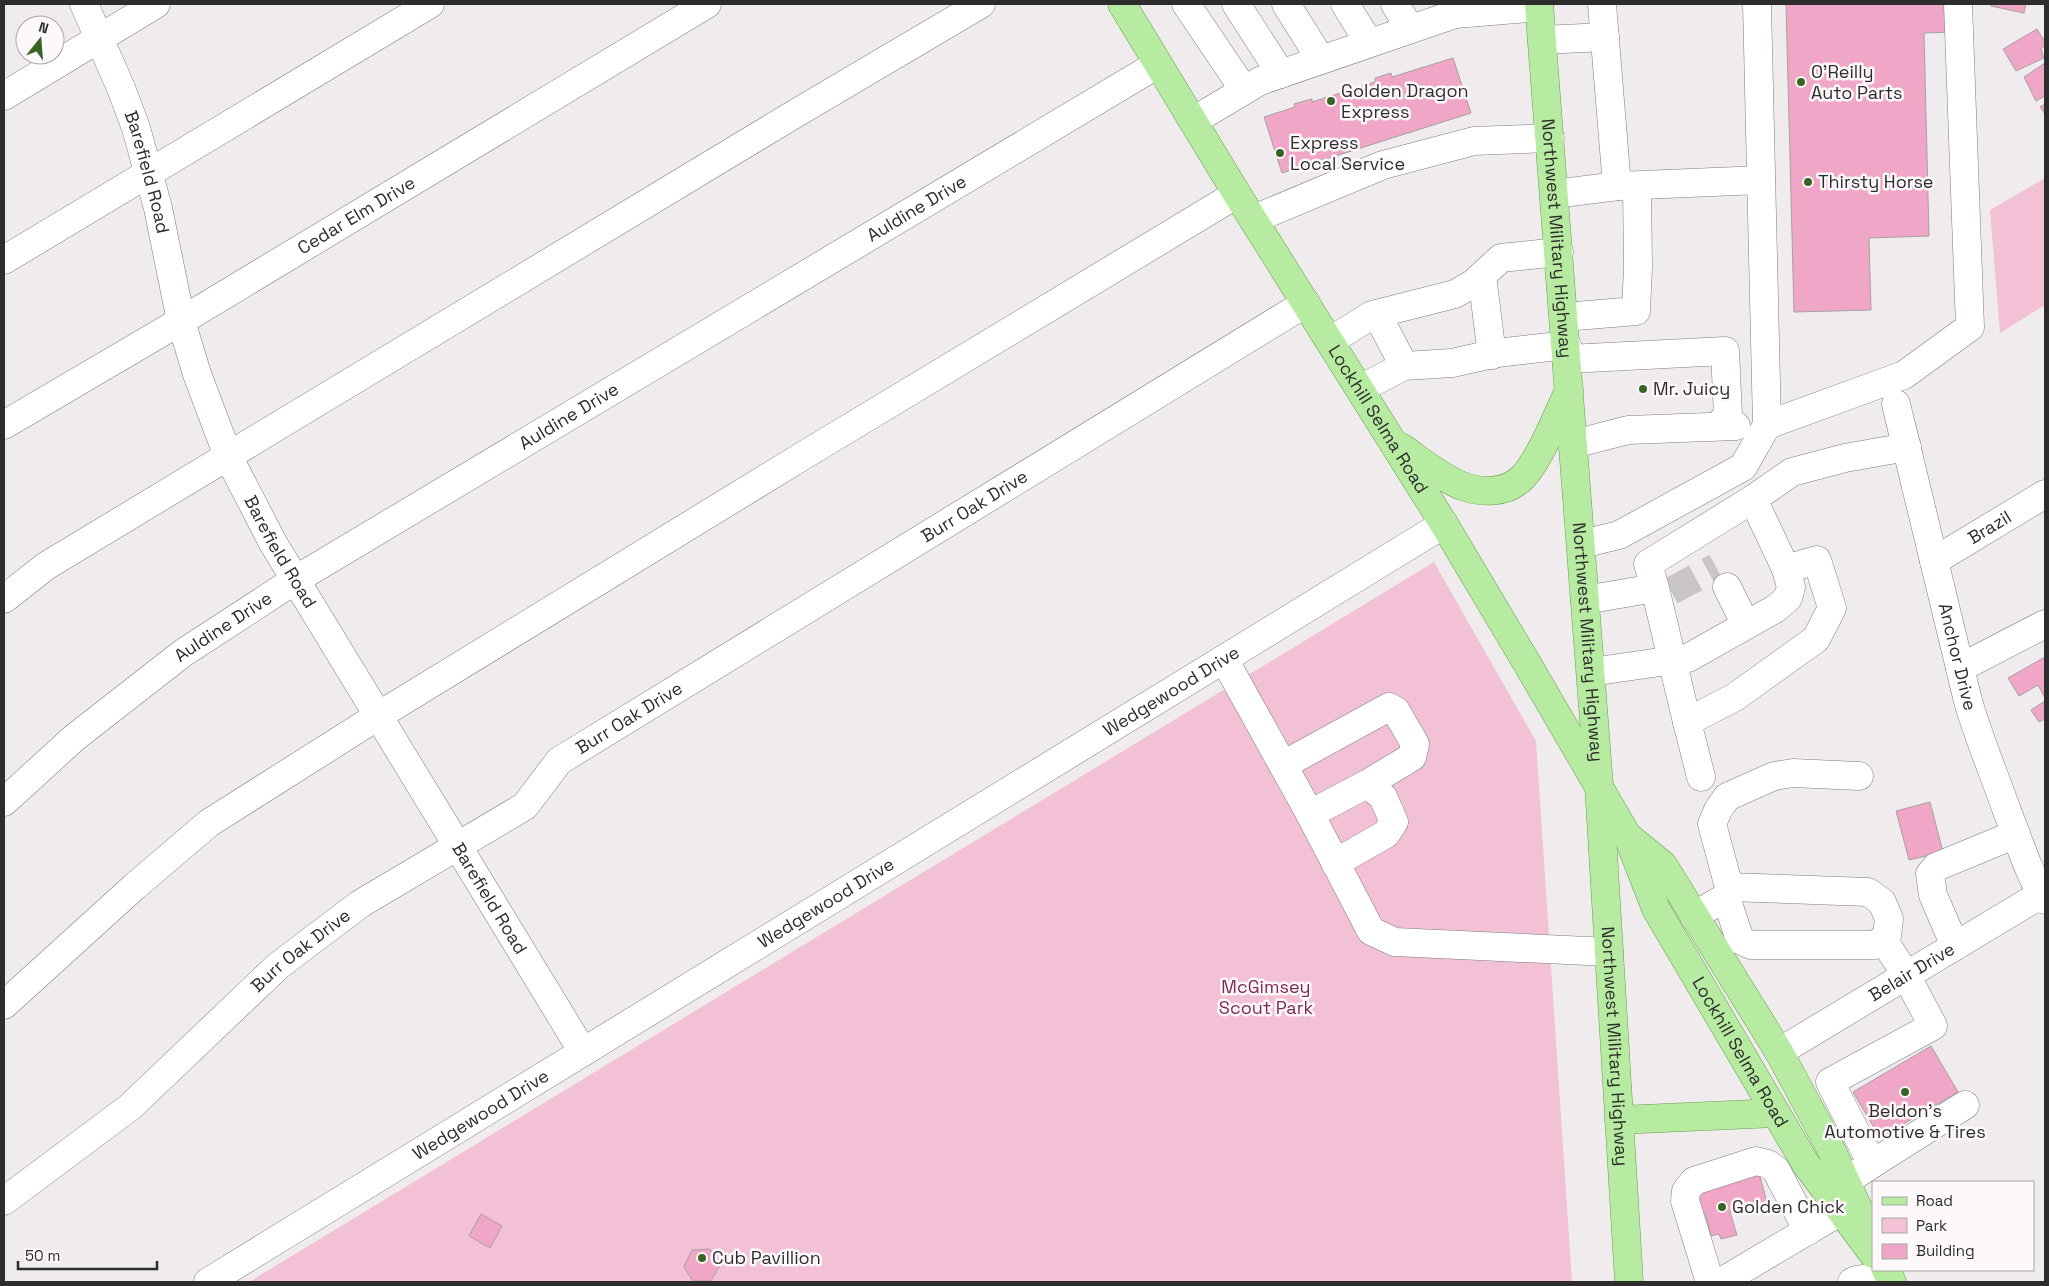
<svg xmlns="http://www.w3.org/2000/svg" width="2049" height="1286" viewBox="0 0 2049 1286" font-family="'Space Grotesk',sans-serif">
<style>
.green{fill:#f3c1d6}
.building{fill:#f0a6c7;stroke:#a5a1a3}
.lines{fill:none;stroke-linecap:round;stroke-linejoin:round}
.minor-tunnel{stroke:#c9c5c7;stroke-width:28;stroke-dasharray:28 14;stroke-linecap:butt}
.minor-casing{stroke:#807c7e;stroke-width:29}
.major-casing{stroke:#689f4f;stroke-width:29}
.minor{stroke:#fff;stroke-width:28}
.major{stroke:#b7eba1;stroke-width:28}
.poi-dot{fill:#376422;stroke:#fdf9fa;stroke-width:2}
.labels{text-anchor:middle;stroke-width:5;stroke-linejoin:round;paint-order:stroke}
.poi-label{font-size:18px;fill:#2e2d2d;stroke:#fdf9fa;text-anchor:start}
.street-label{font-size:18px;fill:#2e2d2d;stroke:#fdf9fa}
.park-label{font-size:18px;fill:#7c2854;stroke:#fdf9fa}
</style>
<rect width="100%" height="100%" fill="#f0ebed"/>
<!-- green -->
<path class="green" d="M2045 178V305L2000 333 1990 210Z
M1434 562 1536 741 1572 1282H249Z"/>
<!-- building -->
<path class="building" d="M1786 4H1951L1952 32 1924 33 1929 236 1869 238 1871 310 1794 312Z
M1991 4H2026L2024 13 1991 6Z
M2037 29 2045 42V46L2041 48 2044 58 2016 71 2003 49Z
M1453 58 1471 113 1282 173 1264 117 1295 107 1294 104 1312 99V102L1375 82V78L1391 73 1392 77Z
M2045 63V96L2036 101 2024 77Z
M2045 104V114L2040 107Z
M2045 657V698L2038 685 2019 696 2008 678Z
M2045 701V719L2039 722 2031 710Z
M1930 802 1943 852 1909 860 1896 811Z
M1931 1046 1958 1092 1880 1138 1853 1092Z
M1757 1166 1767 1202 1730 1212 1737 1235 1721 1239 1719 1234 1711 1236 1705 1213 1698 1215 1694 1184Z
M481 1214 502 1226 490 1248 469 1236Z
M710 1249 720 1265 711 1281H693L684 1267 692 1250Z"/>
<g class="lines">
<!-- minor-tunnel -->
<path class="minor-tunnel" d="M1671 591 1716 567"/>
<defs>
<g id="minor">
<path id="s1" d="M84 4 121 88 136 128 158 208 181 321 197 374 228 456 273 543 583 1052"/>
<path d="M1186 4 1244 90"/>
<path d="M1236 4 1281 74"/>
<path d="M1286 4 1321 60"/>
<path d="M1345 4 1369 43"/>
<path d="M1395 4 1410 29"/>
<path d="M1602 4 1617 186"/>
<path d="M1757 4 1767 425 1904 375 1970 327 1958 4"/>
<path d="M1455 14 1539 7"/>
<path d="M1542 40 1605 37"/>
<path d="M4 96 156 4"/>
<path d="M1193 121 1260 81 1455 14 1454 4"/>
<path d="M1554 194 1618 186 1761 180"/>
<path d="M1254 219 1383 165 1474 141 1550 138"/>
<path d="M4 260 430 4"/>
<path d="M1482 276 1492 355"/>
<path d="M1377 314 1404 366"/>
<path d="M1564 317 1636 311 1638 267 1637 186"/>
<path d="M1330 341 1372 315 1455 294 1474 283 1501 258 1559 252"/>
<path d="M1568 359 1725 351 1728 416 1717 426"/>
<path d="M1360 389 1404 366 1452 363 1497 353 1567 345"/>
<path id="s2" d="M1896 404 1968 701C1979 739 1994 774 2007 811 2019 841 2028 872 2045 900"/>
<path id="s3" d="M4 425 181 321 707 4"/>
<path d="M1574 444 1628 430 1736 426"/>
<path d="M1753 499 1792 472 1845 458 1907 447"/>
<path d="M1582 544 1619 535 1743 467 1767 425"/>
<path id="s4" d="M1934 561 2045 494"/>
<path d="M1727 587 1746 625"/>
<path d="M4 599 46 566 793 115 981 4"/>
<path d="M1585 600 1655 588 1687 722 1735 697 1816 639 1832 608 1817 560 1786 569 1753 499 1648 564 1655 588"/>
<path d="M1224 659 1310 814 1371 931 1395 942 1609 952"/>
<path d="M1960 668 2045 624"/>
<path d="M1591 672 1688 658 1775 609 1788 598 1791 587 1786 569"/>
<path d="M1687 722 1701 777"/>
<path d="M1283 765 1389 707 1396 711 1415 744 1412 757 1367 784"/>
<path id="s5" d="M4 802 74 738 183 653 295 580 1158 64"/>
<path d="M1310 814 1367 784 1383 797 1394 822 1386 834 1335 863"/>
<path d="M1726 897 1740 940 1751 945H1876L1887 936 1889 919 1882 902 1868 892 1729 887"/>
<path d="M1694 916 1726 897 1729 887 1712 824 1718 810 1727 797 1774 776 1793 773 1859 776"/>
<path d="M1955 946 1933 895 1930 874 1936 867 2016 834"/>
<path d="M4 1005 134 887 209 823 378 716 801 457 1237 194"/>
<path id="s6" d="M1779 1052 2045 892"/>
<path d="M1872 1164 1965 1105"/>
<path d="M1846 1181 1872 1164 1830 1082 1933 1026 1906 975 1883 939"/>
<path id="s7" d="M4 1201 130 1107 278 966 360 904 525 806 559 761 1306 303"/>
<path id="s8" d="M208 1282 1444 524"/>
<path d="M1710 1282 1685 1201 1686 1191 1694 1181 1756 1161 1768 1164 1776 1170 1808 1231"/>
<path d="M1721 1282 1841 1211"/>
<path d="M1852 1282 1856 1280 1888 1275"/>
</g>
<g id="major">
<path id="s9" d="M1122 4 1237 194 1444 524 1528 665 1628 837 1656 909 1806 1164 1873 1254"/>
<path id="s10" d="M1539 4 1599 786 1629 1282"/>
<path d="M1401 447C1420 460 1440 477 1462 486 1481 493 1507 494 1523 477 1540 459 1558 414 1569 390"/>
<path d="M1630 838 1663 865 1779 1052 1829 1145 1865 1223"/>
<path d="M1619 1120 1776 1113"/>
<path d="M1886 1270 1892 1282"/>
</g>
</defs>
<!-- minor casing -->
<use href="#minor" class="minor-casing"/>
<!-- major casing -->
<use href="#major" class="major-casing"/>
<!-- minor -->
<use href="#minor" class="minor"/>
<!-- major -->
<use href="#major" class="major"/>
</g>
<!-- markers -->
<g class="poi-dot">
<circle cx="1801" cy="82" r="5"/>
<circle cx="1331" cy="101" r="5"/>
<circle cx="1280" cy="153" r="5"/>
<circle cx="1808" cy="182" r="5"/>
<circle cx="1643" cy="389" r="5"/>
<circle cx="1905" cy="1092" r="5"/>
<circle cx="1722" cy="1207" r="5"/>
<circle cx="702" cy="1258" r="5"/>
</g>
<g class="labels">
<!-- poi labels -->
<g class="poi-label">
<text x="1811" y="78">O'Reilly<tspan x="1811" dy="21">Auto Parts</tspan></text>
<text x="1341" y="97">Golden Dragon<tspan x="1341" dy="21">Express</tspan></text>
<text x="1290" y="149">Express<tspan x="1290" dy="21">Local Service</tspan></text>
<text x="1818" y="188">Thirsty Horse</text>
<text x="1653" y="395">Mr. Juicy</text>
<text x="1905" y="1117" text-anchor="middle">Beldon's<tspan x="1905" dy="21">Automotive &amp; Tires</tspan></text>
<text x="1732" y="1213">Golden Chick</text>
<text x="712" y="1264">Cub Pavillion</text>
</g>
<!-- street labels -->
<g class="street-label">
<text dy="6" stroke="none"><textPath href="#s1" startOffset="180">Barefield Road</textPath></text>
<text dy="6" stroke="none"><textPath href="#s5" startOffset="1091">Auldine Drive</textPath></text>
<text dy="6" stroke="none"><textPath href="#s3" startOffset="410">Cedar Elm Drive</textPath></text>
<text dy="6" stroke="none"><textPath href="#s10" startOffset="235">Northwest Military Highway</textPath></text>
<text dy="6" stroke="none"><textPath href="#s5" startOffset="686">Auldine Drive</textPath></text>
<text dy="6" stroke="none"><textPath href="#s9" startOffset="488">Lockhill Selma Road</textPath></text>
<text dy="6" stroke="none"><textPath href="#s7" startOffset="1200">Burr Oak Drive</textPath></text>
<text dy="6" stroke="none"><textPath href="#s4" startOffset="65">Brazil</textPath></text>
<text dy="6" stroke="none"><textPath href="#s1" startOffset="585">Barefield Road</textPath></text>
<text dy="6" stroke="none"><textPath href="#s5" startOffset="281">Auldine Drive</textPath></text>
<text dy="6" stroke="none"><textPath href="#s10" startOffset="640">Northwest Military Highway</textPath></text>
<text dy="6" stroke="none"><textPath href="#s2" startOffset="260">Anchor Drive</textPath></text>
<text dy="6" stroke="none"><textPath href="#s8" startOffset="1130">Wedgewood Drive</textPath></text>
<text dy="6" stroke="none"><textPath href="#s7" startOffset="795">Burr Oak Drive</textPath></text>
<text dy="6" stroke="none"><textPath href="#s1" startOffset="990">Barefield Road</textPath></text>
<text dy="6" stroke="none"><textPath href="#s8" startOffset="725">Wedgewood Drive</textPath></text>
<text dy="6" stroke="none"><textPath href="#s7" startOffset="389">Burr Oak Drive</textPath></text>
<text dy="6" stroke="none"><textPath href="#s6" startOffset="155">Belair Drive</textPath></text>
<text dy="6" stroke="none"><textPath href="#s10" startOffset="1045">Northwest Military Highway</textPath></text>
<text dy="6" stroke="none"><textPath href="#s9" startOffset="1218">Lockhill Selma Road</textPath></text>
<text dy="6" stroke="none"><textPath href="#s8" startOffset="320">Wedgewood Drive</textPath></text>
</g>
<!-- park labels -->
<g class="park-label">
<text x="1266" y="993">McGimsey<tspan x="1266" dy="21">Scout Park</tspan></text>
</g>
</g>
<!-- border -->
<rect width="2049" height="1286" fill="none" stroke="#2e2d2d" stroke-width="10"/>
<!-- legend -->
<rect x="1872" y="1181" width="162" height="90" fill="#fdf9fa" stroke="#aaa7a8"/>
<rect x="1882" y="1197" width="25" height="8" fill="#b7eba1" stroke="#aaa7a8"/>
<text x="1916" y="1206" font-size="15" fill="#2e2d2d">Road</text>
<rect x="1882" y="1218" width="25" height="15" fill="#f3c1d6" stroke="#aaa7a8"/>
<text x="1916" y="1231" font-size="15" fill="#2e2d2d">Park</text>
<rect x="1882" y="1244" width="25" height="15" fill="#f0a6c7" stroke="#aaa7a8"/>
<text x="1916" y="1256" font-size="15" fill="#2e2d2d">Building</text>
<!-- north arrow -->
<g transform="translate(40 40) rotate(17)"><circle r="24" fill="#fdf9fa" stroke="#aaa7a8"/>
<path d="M0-4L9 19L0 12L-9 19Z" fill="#376422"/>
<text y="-8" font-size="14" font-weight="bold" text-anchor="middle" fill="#2e2d2d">N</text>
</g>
<!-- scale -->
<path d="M18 1261v8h139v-8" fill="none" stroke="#2e2d2d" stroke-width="2.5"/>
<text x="25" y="1261" font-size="15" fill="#2e2d2d" stroke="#fdf9fa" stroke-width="4" paint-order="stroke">50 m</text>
</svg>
